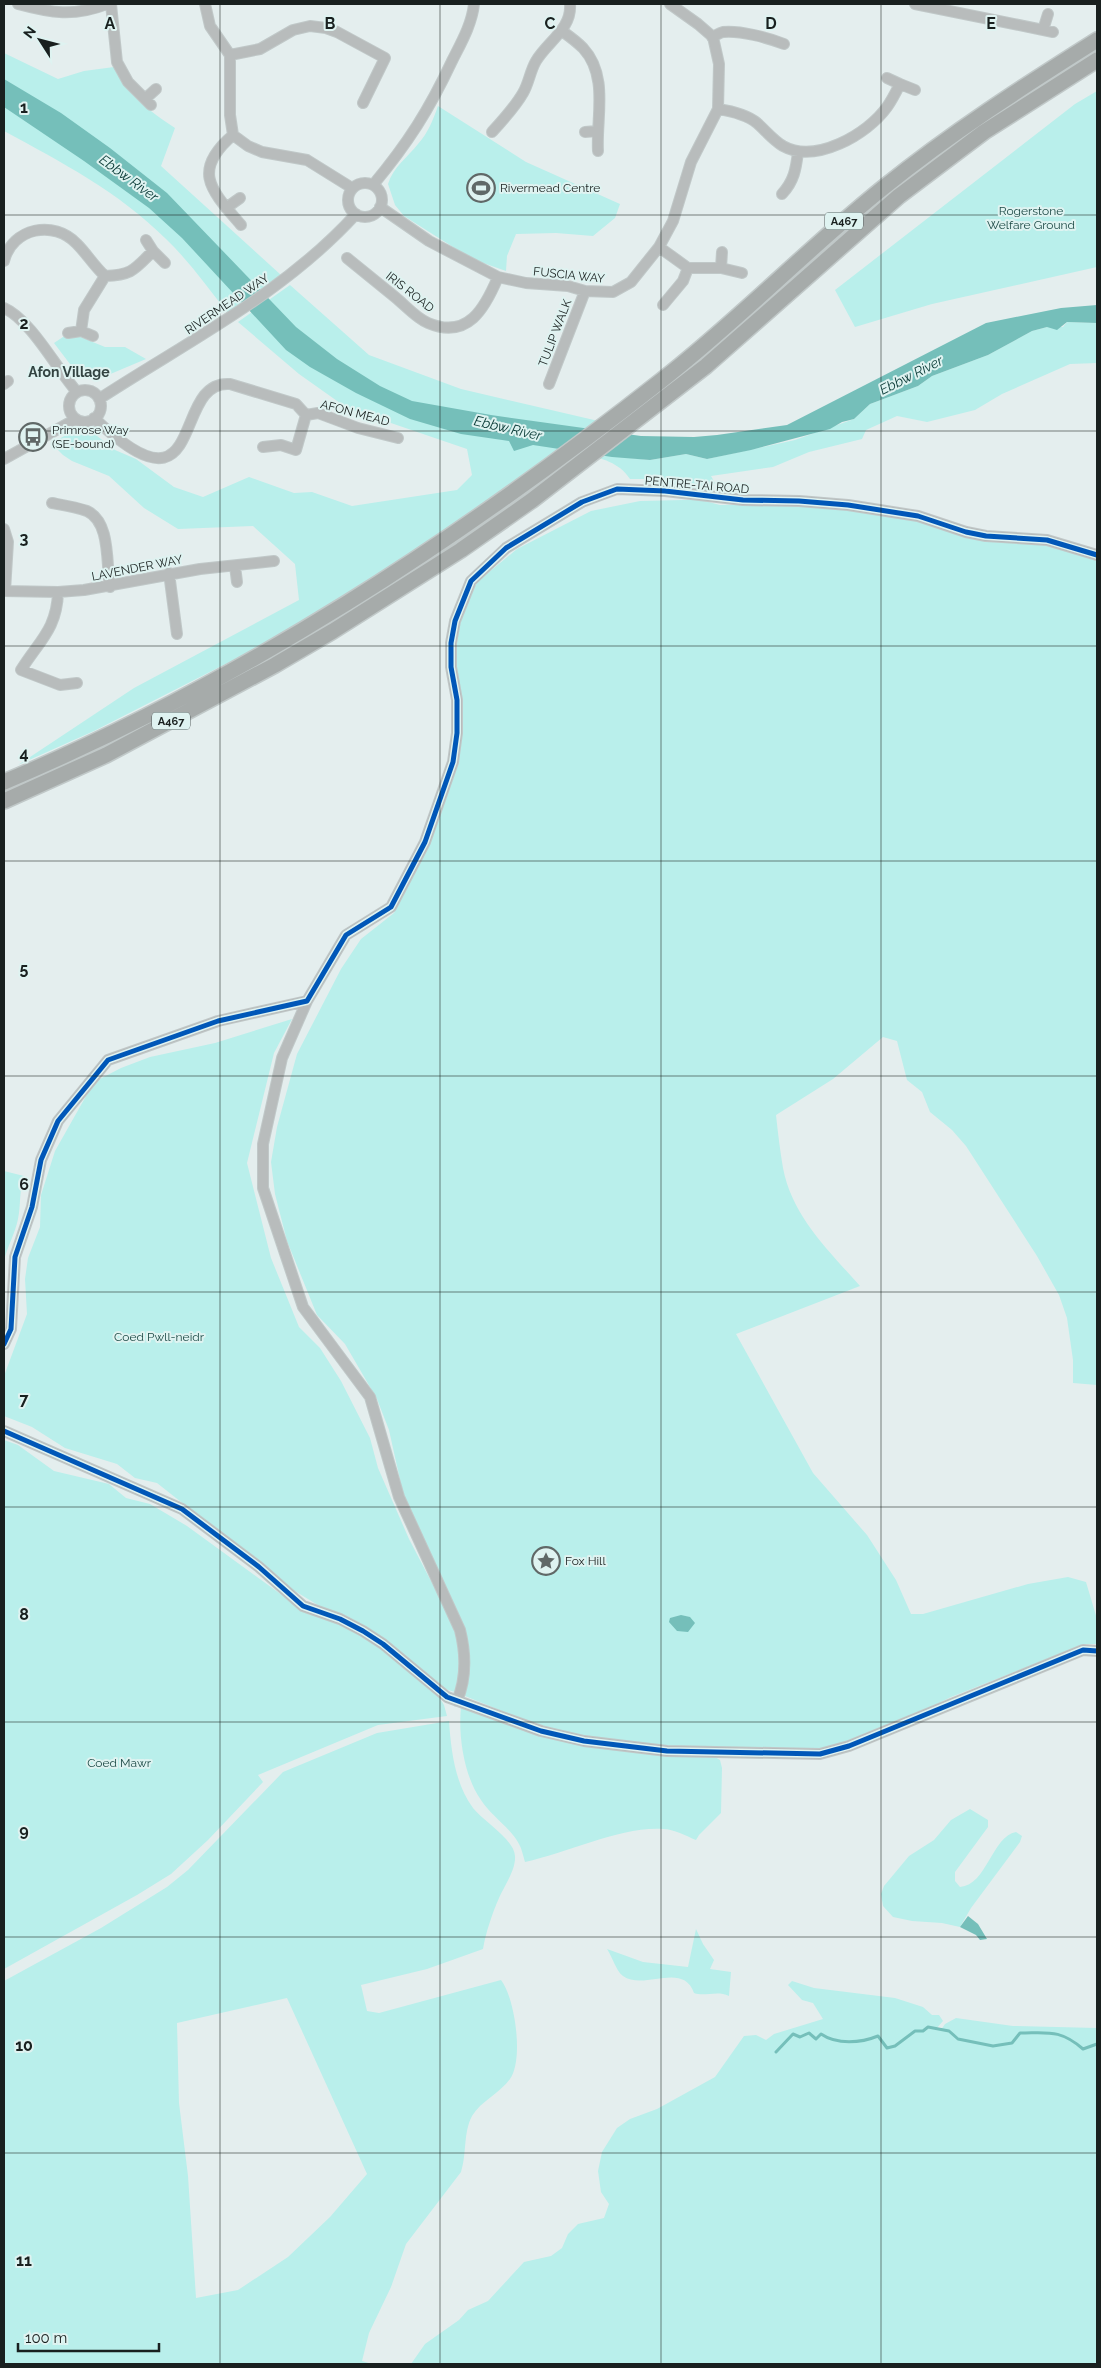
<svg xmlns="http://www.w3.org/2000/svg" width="1101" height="2368" viewBox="0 0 1101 2368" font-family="Raleway,sans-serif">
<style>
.green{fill:#b9efeb;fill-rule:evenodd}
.water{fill:#75bfba}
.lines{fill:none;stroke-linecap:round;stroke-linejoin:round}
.stream{stroke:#75bfba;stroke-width:3}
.minor-casing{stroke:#c0c8c8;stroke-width:12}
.primary-casing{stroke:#c0c8c8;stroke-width:18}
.minor{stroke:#b8bcbc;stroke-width:10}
.primary{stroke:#a6abaa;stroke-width:15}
.cycleway-casing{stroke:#dff3f1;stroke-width:8}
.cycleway{stroke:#0057b8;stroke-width:5}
.grid{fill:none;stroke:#19201f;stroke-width:1;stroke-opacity:0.55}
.labels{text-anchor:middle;stroke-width:4;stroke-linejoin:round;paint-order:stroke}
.shield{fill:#dff3f1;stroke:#545f5e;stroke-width:1}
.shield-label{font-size:11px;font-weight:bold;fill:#19201f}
.poi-label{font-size:12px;fill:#19201f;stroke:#dff3f1;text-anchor:start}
.park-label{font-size:12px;fill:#1d4a46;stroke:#dff3f1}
.street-label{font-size:12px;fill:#19201f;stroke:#dff3f1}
.water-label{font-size:14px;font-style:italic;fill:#093a36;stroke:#dff3f1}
.neighbourhood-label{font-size:14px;font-weight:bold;fill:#324341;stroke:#dff3f1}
.grid-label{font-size:16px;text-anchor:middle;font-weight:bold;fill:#19201f;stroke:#dff3f1;stroke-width:4;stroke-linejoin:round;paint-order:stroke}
</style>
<rect width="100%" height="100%" fill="#e4eeee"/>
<!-- green -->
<path class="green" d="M4 53 58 79 84 71 114 67C130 97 147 109 175 128L161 166 281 275 228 313C208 288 189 261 166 239 119 192 61 162 4 131Z
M1097 91V267L932 304 855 327 835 290 1075 104Z
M438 106 526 162 620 204 615 218 593 236 556 233 516 234 507 256 506 271 472 259 404 216 395 205 388 184C393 167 408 157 418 144 428 133 433 120 438 106Z
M290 285 369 355 461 389 607 423 508 497 267 643 94 731 18 765 134 688 299 600 295 564 253 526 178 529 144 508 109 476 72 461 63 455 56 448 55 441 68 434 82 431 92 432 115 450 136 459 174 487 203 497 249 477 294 493 312 492 352 506 457 490 472 475 467 449 347 408 299 374 238 322Z
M1067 322 1097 323V363L1070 364 1002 394 975 410 927 422 897 416 866 430 862 439 809 452 773 467 711 476 715 483 707 491 646 479H630C619 462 602 459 583 453L650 460 686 454 707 459 795 440 854 419 870 404 918 386 932 376 988 355 1032 331 1047 327H1063Z
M78 336 105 347H125L146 359 101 378 89 379 76 372 54 343 63 337Z
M683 500H701L720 505 766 504 834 507 920 520 968 537 989 542 1045 543 1097 559V1385L1073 1383V1360L1067 1318 1059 1295 1037 1256 966 1146 952 1130 930 1112 922 1092 907 1080 897 1041 883 1037 833 1079 776 1115C778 1133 780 1151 783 1168 792 1216 829 1251 860 1286L736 1334 813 1473 867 1535 896 1580 911 1614H923L1028 1584 1068 1577 1086 1582 1097 1619V1644H1085L951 1697 892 1726 819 1752 759 1747 730 1749 671 1747 584 1738 546 1729 465 1696 468 1678 469 1651 405 1502 389 1430 377 1399 345 1344 317 1315 287 1241 275 1194 271 1162 277 1127 297 1054 341 969 361 939 394 913 432 835 461 743 462 702 456 674V651L460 620 477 582 517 549 591 511 640 501Z
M292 1019 274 1053 247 1163 271 1258 299 1327 320 1348 341 1381 370 1438 378 1468 409 1539 455 1627 461 1647 458 1693 445 1689 398 1650 360 1624 321 1607 290 1588 157 1483 135 1478 117 1464 65 1448 32 1427 4 1416V1376L27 1314 25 1279 28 1258 40 1227 41 1195 55 1151 94 1082 121 1068 150 1057 215 1043Z
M4 1171 24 1176C19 1190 21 1205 18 1219 15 1234 7 1247 4 1261Z
M4 1440 18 1445 54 1471 109 1484 126 1498 150 1504 187 1526 308 1614 336 1621 380 1646 437 1694 444 1705 447 1716 378 1725 258 1775 263 1782 208 1840 171 1874 137 1895 4 1969Z
M461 1707 519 1728 715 1757 720 1760 722 1768 721 1813 699 1835 696 1840C686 1836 674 1829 663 1829 622 1826 567 1853 525 1862 523 1856 522 1849 519 1844 510 1827 491 1816 481 1800 464 1776 458 1736 461 1707Z
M449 1721C451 1750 455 1784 473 1808 483 1821 514 1839 515 1856 516 1870 504 1886 499 1898 492 1914 486 1932 483 1949L427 1969 361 1985 367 2011 379 2013 501 1980C515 1998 524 2060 510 2079 500 2093 481 2101 472 2116 463 2133 467 2154 461 2172L406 2244 391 2287 369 2333 362 2361 372 2364H4V1981L101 1928 167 1887 188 1870 283 1772 377 1733ZM287 1998 367 2174 330 2217 288 2257 238 2290 196 2298 188 2176 179 2103 177 2023Z
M970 1809 988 1820V1827L955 1872V1881L960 1887C987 1885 992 1836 1016 1832L1022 1836 1020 1842 971 1908 960 1927 942 1923 912 1921 893 1917 883 1906 881 1894 884 1886 909 1856 934 1840 951 1820Z
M696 1929 703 1944 714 1960 710 1969 731 1972 729 1996C717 1990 705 1997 694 1993 683 1961 644 1991 623 1976 616 1971 612 1956 607 1949L643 1962 688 1967Z
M792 1981 814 1988 895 1998 923 2007 932 2015H939L943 2021 936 2029 941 2030 945 2024 956 2018 1013 2026 1097 2028V2364H411L425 2344 459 2320 468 2310 488 2301 524 2262 551 2256 562 2248 568 2234 578 2224 604 2218 609 2204 601 2192 598 2171 602 2152 617 2128 630 2119 657 2109 715 2077 744 2036 756 2035 766 2040 774 2034 823 2019 813 2003 802 2000 788 1985Z"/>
<!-- water -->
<path class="water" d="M4 79 61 113 110 148 167 193 296 327 337 359 380 386 412 401 491 415 641 436 694 437 717 435 787 425 986 323 1061 308 1097 305V323L1067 322 1057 330 1047 327 1032 331 988 355 932 376 918 386 870 404 854 419 842 422 830 429 751 450 707 459 686 454 650 460 612 457 533 445 514 451 509 441 461 434 410 419 356 393 310 367 286 350 182 238 149 208 84 161 4 107Z
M681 1615 690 1617 695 1623 688 1632 677 1631 669 1622 670 1618Z
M968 1916 978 1924 987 1939 980 1940 976 1935 960 1927Z"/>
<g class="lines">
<!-- stream -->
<path class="stream" d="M776 2052 793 2034 800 2037 809 2033 816 2039 821 2034C837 2045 861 2043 878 2036L887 2048 895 2046 915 2031H923L928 2027 949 2031 958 2039 993 2046 1012 2043 1020 2033C1048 2033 1060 2029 1083 2049L1097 2044"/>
<defs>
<path id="minor" d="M18 4C51 13 74 17 107 4
M111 4 117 62 128 82 151 105
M205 4 210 26 230 55V115L233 135 248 146 262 152 307 160 352 188
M915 4 1053 32
M1043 30 1048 14
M562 31C569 36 577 42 583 48 609 76 596 118 598 151
M712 37C715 36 719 33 723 32 739 30 769 38 784 44
M230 55 260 49 293 30 310 26 326 28 337 32 385 58 363 103
M900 84 915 90
M145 99 156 89
M718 109C731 111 746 114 757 123 766 131 773 140 783 146 815 164 867 135 887 107 892 100 896 92 900 84L887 78
M492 132C503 120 515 107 523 93 529 83 530 71 536 61 548 41 572 29 570 4
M585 132 597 131
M233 135C191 171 211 190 241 225
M348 200a17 17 0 1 1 34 0a17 17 0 1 1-34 0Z
M373 185C408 143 429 110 452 61 461 43 472 24 474 4
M782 194C794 181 796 169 798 152
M380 207 429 241 498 277 526 283 568 286 585 291 613 292 631 282 659 247 673 221 691 162 718 109 719 64 713 37 698 24 670 4
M226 208 240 198
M659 247 688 268H721L742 273
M153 251 165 263
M347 258C363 271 379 284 395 297 406 306 416 318 428 323 468 340 485 308 498 277
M4 261C12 228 54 219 77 244 87 254 94 266 105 276 132 275 134 270 153 251L146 240
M721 268 722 252
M663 305 683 281 688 268
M4 308C31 320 56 368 77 392
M81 331 84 310 105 276
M68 333 81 331 93 336
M4 384 8 381
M549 384 585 291
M69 406a16 16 0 1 1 32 0a16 16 0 1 1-32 0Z
M99 399C188 341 283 294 356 214
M94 418C209 527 170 379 230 384L296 404 306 415 318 413 358 428 398 438
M263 447 281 445 296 450 306 415
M4 459 76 419
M52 503C63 505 76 507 87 511 111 522 106 564 110 587
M4 529 8 542 5 591
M235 566 237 582
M169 573 177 634
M4 591 58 592 84 590 200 569 274 561
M58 592C57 629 39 641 21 670L60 685 77 683
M307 1001 282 1058 263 1144V1188L303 1307 370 1397 399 1497 460 1630C466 1654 467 1677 457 1701
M4 1344 11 1329 15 1257 32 1207 41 1160 58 1121 108 1060 218 1021 307 1001 346 935 391 907 425 842 453 762 457 733V700L451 667V643L455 621 471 581 506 548 582 502 617 489 665 491 743 500 799 501 848 505 918 516 966 532 986 536 1047 540 1097 555
M4 1431 182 1509 259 1567 303 1606 340 1619 363 1631 383 1644 447 1697 541 1731 584 1741 667 1751 820 1754 849 1746 1083 1650 1097 1651"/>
<path id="primary" d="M4 782C242 682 459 540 662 380 739 320 807 249 883 188 951 133 1024 86 1097 40
M4 801 106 755 275 665 333 631 461 550 531 501 706 366 899 196 984 132 1097 60"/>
</defs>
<!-- minor casing -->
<use href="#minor" class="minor-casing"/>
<!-- primary casing -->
<use href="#primary" class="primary-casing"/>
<!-- minor -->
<use href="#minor" class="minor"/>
<!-- primary -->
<use href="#primary" class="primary"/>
<defs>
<path id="cycleway" d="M4 1344 11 1329 15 1257 32 1207 41 1160 58 1121 108 1060 218 1021 307 1001 346 935 391 907 425 842 453 762 457 733V700L451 667V643L455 621 471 581 506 548 582 502 617 489 665 491 743 500 799 501 848 505 918 516 966 532 986 536 1047 540 1097 555
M4 1431 182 1509 259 1567 303 1606 340 1619 363 1631 383 1644 447 1697 541 1731 584 1741 667 1751 820 1754 849 1746 1083 1650 1097 1651"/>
</defs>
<!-- cycleway casing -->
<use href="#cycleway" class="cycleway-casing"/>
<!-- cycleway -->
<use href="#cycleway" class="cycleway"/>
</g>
<!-- grid -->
<path class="grid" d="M220 4V2364M440 4V2364M661 4V2364M881 4V2364M4 215H1097M4 431H1097M4 646H1097M4 861H1097M4 1076H1097M4 1292H1097M4 1507H1097M4 1722H1097M4 1937H1097M4 2153H1097"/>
<!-- icons -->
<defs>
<symbol id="stadium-ring" viewBox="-11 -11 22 22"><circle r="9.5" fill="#dff3f1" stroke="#606867" stroke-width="1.5"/><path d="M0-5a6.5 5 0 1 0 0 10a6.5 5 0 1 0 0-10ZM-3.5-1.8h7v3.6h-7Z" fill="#606867"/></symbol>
<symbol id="bus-ring" viewBox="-11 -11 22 22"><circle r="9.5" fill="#dff3f1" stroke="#606867" stroke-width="1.5"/><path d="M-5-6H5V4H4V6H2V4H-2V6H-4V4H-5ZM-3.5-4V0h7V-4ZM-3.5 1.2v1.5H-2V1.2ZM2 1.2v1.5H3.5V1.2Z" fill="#606867"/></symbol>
<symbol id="sight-ring" viewBox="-11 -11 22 22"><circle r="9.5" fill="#dff3f1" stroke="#606867" stroke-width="1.5"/><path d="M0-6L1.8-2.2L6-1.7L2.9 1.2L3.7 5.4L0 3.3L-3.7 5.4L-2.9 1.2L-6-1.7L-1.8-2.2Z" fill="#606867"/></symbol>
</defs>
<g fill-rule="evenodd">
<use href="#stadium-ring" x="465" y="172" width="32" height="32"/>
<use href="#bus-ring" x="17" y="421" width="32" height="32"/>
<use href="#sight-ring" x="530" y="1545" width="32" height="32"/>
</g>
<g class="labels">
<!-- shield labels -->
<g class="shield">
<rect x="825" y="212.5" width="38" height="17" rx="4"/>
<rect x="152" y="712.5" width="38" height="17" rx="4"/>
</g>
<g class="shield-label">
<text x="844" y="225">A467</text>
<text x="171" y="725">A467</text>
</g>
<!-- poi labels -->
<g class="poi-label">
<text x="500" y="192">Rivermead Centre</text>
<text x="52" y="434">Primrose Way<tspan x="52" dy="14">(SE-bound)</tspan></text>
<text x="565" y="1565">Fox Hill</text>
</g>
<!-- park labels -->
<g class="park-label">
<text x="1031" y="215">Rogerstone<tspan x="1031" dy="14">Welfare Ground</tspan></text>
<text x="159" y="1341">Coed Pwll-neidr</text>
<text x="119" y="1767">Coed Mawr</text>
</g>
<!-- street labels -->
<g class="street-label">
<text transform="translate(569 275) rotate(6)" y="4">FUSCIA WAY</text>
<text transform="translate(410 292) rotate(38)" y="4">IRIS ROAD</text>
<text transform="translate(227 304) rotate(-34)" y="4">RIVERMEAD WAY</text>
<text transform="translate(555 333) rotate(-69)" y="4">TULIP WALK</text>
<text transform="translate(355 413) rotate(15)" y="4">AFON MEAD</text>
<text transform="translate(697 485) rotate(5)" y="4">PENTRE-TAI ROAD</text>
<text transform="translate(137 568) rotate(-11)" y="4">LAVENDER WAY</text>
</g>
<!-- water labels -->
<g class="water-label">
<text transform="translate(129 178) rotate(36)" y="5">Ebbw River</text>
<text transform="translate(911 375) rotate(-27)" y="5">Ebbw River</text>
<text transform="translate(508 428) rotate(13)" y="5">Ebbw River</text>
</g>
<!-- neighbourhood labels -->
<g class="neighbourhood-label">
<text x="69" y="377">Afon Village</text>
</g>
</g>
<g class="grid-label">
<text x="110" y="29">A</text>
<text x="330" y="29">B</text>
<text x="550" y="29">C</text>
<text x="771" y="29">D</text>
<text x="991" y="29">E</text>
<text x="24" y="113">1</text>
<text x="24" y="329">2</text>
<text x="24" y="544">3</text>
<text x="24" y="759">4</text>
<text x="24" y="974">5</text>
<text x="24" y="1190">6</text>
<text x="24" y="1405">7</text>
<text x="24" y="1620">8</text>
<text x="24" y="1836">9</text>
<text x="24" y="2051">10</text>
<text x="24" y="2266">11</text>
</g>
<!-- border -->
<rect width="1101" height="2368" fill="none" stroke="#19201f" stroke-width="10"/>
<!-- north arrow -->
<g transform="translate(40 40) rotate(306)" stroke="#dff3f1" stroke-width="4" paint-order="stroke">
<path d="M0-4L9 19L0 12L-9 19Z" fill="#19201f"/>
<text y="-8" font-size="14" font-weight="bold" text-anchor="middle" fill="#19201f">N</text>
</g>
<!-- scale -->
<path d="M18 2343v8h141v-8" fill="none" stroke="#19201f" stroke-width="2.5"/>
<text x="25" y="2343" font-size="15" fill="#19201f" stroke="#dff3f1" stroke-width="4" paint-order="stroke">100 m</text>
</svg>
